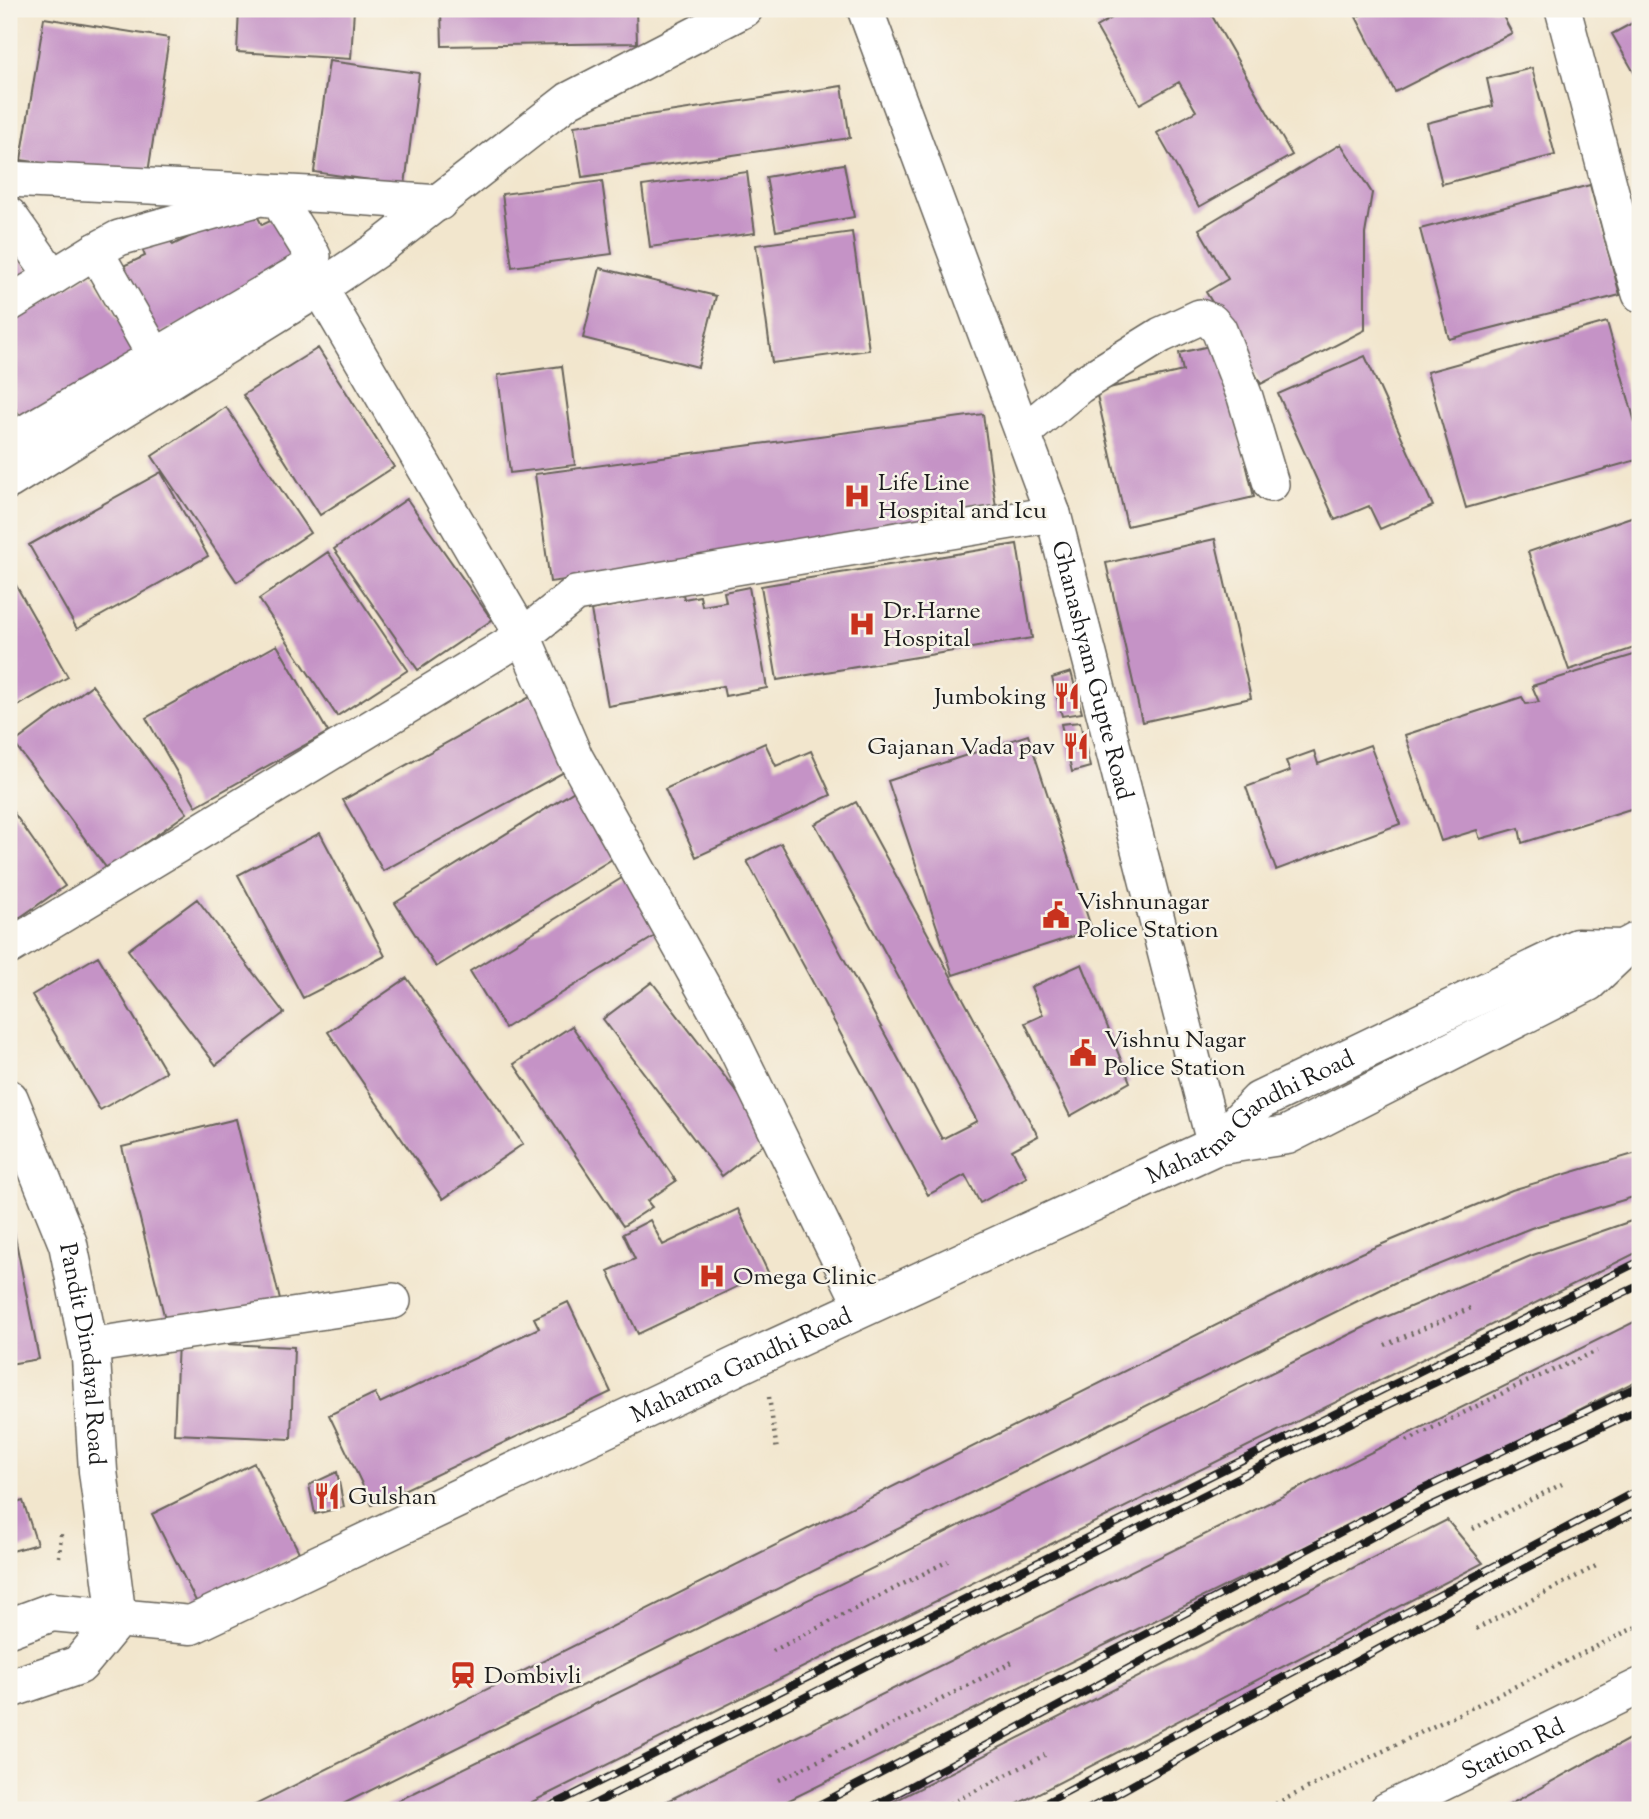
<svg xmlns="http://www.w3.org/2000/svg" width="1649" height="1819" viewBox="0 0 1649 1819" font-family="'Sorts Mill Goudy',serif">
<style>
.building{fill:#c593c6}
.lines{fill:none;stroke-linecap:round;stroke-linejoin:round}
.street-casing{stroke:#67635a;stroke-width:38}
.secondary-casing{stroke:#67635a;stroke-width:41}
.path{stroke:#67635a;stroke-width:4.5;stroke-dasharray:2 5;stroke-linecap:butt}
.street{stroke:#fff;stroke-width:35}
.secondary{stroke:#fff;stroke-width:38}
.rail-casing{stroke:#1c1c1c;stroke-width:8}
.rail{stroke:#f7f3e8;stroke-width:5;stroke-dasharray:16;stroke-linecap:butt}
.labels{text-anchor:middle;stroke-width:5;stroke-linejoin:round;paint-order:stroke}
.poi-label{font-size:24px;fill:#1c1c1c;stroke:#f7f3e8;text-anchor:start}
.street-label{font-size:24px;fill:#1c1c1c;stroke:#f7f3e8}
</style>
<rect width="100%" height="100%" fill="#f7f3e8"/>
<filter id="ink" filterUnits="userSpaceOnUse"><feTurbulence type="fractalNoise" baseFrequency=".0143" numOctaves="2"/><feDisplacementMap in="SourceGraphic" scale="14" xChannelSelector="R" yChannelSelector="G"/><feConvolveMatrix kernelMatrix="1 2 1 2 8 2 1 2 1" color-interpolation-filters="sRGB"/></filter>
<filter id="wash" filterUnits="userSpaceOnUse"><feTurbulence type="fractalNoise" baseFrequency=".00686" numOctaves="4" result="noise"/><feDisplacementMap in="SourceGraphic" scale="28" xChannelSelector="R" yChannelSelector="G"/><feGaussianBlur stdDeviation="1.57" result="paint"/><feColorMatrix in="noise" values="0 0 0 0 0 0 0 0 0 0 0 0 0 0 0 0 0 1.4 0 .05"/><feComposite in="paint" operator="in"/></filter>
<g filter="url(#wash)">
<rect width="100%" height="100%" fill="#f2e6cd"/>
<g id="blocks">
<!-- building -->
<path class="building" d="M239 9H354L351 59 237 52Z
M441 9H636L637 43 442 46Z
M1128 9H1208L1292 155 1199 207 1157 133 1196 111 1179 82 1140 104 1096 27Z
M1373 9H1499L1512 33 1395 92 1356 17Z
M44 18 169 38 147 179 21 160Z
M1640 19V83L1612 34Z
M329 61 419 73 405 185 314 172Z
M1532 68 1555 155 1442 184 1427 123 1493 106 1487 79Z
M842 86 850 138 582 177 574 126Z
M1341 144 1372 193 1365 234V330L1261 384 1206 292 1228 279 1199 229Z
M844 164 854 217 776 231 766 177Z
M747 172 755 233 650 247 642 186Z
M602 181 612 254 512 267 502 194Z
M1590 185 1620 295 1449 339 1420 229Z
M252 206 262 225 283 215 306 262 156 336 121 267 145 256 140 244 165 231 173 245Z
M852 232 869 350 772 363 756 245Z
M9 239 32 277 9 290Z
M600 268 716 296 698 367 583 338Z
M91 274 140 353 25 424 9 398V324Z
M1607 322 1640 440V459L1466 508 1427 372Z
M1218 344 1254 497 1127 526 1096 391 1183 371 1179 353Z
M318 348 394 467 320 515 243 395Z
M1365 356 1433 506 1380 529 1369 506 1335 520 1278 394Z
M562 366 575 465 510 473 498 375Z
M226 407 310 533 237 582 152 456Z
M983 414 998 522 550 582 535 474Z
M161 472 208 556 77 629 29 545Z
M407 499 492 620 418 670 334 549Z
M1640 514V646L1569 670 1528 552Z
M1215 539 1251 698 1142 722 1106 563Z
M1017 544 1032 638 777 680 761 586Z
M328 552 408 670 337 716 259 599Z
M9 573 68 677 9 711Z
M681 584 684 599 700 596 702 606 726 602 724 592 749 587 767 688 725 696 723 686 608 706 591 610 639 601 637 591Z
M277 645 328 732 196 806 146 718Z
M1640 653V806L1522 843 1519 828 1480 839 1477 830 1441 841 1405 735 1522 697 1526 704 1539 702 1532 686Z
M1071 672 1082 713 1062 716 1052 678Z
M92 685 187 813 108 870 14 743Z
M535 694 575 766 383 871 343 800Z
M1080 722 1090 767 1072 772 1061 724Z
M1028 735 1092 930 953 975 888 781Z
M765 743 776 766 811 751 831 795 696 857 665 789Z
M1370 745 1400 824 1276 870 1246 787 1290 771 1286 761 1314 751 1318 764Z
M581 787 622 853 436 967 395 903Z
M856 802 1038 1136 1012 1150 1027 1177 980 1203 965 1175 928 1195 747 861 781 843 942 1139 977 1121 815 824Z
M9 806 65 886 9 925Z
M320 833 385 956 303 998 238 875Z
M630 873 665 930 505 1028 470 971Z
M197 899 284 1013 216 1065 128 950Z
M98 956 166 1072 100 1110 32 995Z
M1082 964 1130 1082 1070 1116 1025 1023 1043 1015 1031 987Z
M407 978 523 1144 443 1199 328 1032Z
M652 982 772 1138 722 1176 603 1019Z
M572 1026 676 1181 647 1201 652 1207 623 1226 514 1064Z
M236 1119 280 1300 167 1327 122 1147Z
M1640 1152V1195L1531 1228 1396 1282 331 1810H245L1361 1253 1512 1190Z
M9 1206 39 1359 9 1364Z
M738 1209 768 1272 638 1334 608 1271 635 1259 623 1234 650 1220 663 1245Z
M1640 1218V1251L516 1810H379L1379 1320 1533 1255Z
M568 1302 611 1392 372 1505 329 1415 375 1393 380 1403 539 1328 534 1318Z
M1640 1319V1379L1421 1490 769 1810H649Z
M178 1342 294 1347 291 1439 174 1434Z
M254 1463 299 1552 197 1603 152 1514Z
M337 1472 344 1507 315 1514 309 1485Z
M23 1501 37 1544 9 1552V1505Z
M1447 1520 1483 1563 1006 1810H877Z
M1640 1733V1810H1512L1509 1805Z"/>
</g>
</g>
<g filter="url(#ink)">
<use href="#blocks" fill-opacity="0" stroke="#67635a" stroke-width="2"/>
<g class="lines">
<defs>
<g id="street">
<path id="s1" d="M865 9 1053 514 1215 1146"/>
<path d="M1563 9 1625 245 1640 294"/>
<path d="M9 179 328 195 439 203"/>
<path d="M9 215 53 277"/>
<path d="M320 288 523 636 575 757 728 1032 863 1308"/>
<path d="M9 304 95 251"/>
<path d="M1023 433 1079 386 1161 335 1200 317 1211 321 1219 330 1245 397 1271 484"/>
<path d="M9 442 310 266 313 256 280 203 276 200 260 198 119 238 95 251 155 356"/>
<path d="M9 481 320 288 375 251 569 100 745 9"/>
<path d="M9 947 523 636 575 594 1053 514"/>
<path d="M88 1346 393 1301"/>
<path id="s2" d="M1387 1810 1640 1686"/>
</g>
<g id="secondary">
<path id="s3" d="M9 1099 68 1244 91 1358 98 1471 117 1619"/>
<path d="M1215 1146 1287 1135 1588 982 1623 949"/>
<path id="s4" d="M9 1628 52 1612 191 1625 762 1354 1215 1146 1259 1101 1577 948 1623 949 1640 940"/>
<path d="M9 1689 79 1665 117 1619"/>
</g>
</defs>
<!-- street casing -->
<use href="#street" class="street-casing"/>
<!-- secondary casing -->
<use href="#secondary" class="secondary-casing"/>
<!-- path -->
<path class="path" d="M1385 1345 1473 1307
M769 1397 777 1451
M1407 1441 1513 1388 1597 1351
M1473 1529 1562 1484
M59 1557 61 1534
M1476 1629 1600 1564
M773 1651 948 1561
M779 1780 906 1718 1014 1661
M288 1810 291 1809
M938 1810 1045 1755
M1263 1810 1640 1625"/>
<!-- street -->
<use href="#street" class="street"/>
<!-- secondary -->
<use href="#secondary" class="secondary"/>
<defs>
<path id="rail" d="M543 1810 1640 1261
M582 1810 1275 1459 1640 1285
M809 1810 1421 1490 1640 1385
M866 1810 1422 1510 1640 1409
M1032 1810 1640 1489
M1087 1810 1520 1571 1640 1510"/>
</defs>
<!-- rail casing -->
<use href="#rail" class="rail-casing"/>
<!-- rail -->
<use href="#rail" class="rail"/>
</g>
</g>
<!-- icons -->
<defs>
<symbol id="hospital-bare" viewBox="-9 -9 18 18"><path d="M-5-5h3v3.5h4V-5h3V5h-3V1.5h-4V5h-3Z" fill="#c8321e" stroke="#f7f3e8" stroke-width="2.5" paint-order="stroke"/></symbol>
<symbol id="restaurant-bare" viewBox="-9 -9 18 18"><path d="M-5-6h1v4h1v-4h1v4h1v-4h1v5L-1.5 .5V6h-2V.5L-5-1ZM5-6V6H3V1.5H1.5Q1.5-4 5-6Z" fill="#c8321e" stroke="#f7f3e8" stroke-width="2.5" paint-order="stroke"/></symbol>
<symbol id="civic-bare" viewBox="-9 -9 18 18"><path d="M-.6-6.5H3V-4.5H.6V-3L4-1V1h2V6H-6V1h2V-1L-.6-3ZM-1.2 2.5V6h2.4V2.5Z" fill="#c8321e" stroke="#f7f3e8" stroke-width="2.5" paint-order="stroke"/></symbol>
<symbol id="station-bare" viewBox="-9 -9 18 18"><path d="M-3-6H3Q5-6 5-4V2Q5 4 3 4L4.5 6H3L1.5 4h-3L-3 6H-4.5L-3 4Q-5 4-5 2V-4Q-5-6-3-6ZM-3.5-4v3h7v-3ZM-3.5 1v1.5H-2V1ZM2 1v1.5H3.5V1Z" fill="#c8321e" stroke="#f7f3e8" stroke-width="2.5" paint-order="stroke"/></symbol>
</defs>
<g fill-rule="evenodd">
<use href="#hospital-bare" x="838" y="477" width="38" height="38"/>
<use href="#hospital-bare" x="843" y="605" width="38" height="38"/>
<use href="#restaurant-bare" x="1048" y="677" width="38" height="38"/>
<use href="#restaurant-bare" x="1057" y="727" width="38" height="38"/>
<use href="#civic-bare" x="1037" y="896" width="38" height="38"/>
<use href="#civic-bare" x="1064" y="1034" width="38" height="38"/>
<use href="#hospital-bare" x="693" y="1257" width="38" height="38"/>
<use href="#restaurant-bare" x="308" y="1477" width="38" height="38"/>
<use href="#station-bare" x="444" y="1656" width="38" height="38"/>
</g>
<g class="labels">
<!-- poi labels -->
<g class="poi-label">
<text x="878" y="490">Life Line<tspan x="878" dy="28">Hospital and Icu</tspan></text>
<text x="883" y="618">Dr.Harne<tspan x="883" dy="28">Hospital</tspan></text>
<text x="1046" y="704" text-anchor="end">Jumboking</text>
<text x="1055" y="754" text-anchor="end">Gajanan Vada pav</text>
<text x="1077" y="909">Vishnunagar<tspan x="1077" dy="28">Police Station</tspan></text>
<text x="1104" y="1047">Vishnu Nagar<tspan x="1104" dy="28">Police Station</tspan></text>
<text x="733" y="1284">Omega Clinic</text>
<text x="348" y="1504">Gulshan</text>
<text x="484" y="1683">Dombivli</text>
</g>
<!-- street labels -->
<g class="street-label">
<text dy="8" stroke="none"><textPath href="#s1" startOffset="700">Ghanashyam Gupte Road</textPath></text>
<text dy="8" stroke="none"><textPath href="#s4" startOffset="1362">Mahatma Gandhi Road</textPath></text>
<text dy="8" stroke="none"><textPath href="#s3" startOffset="268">Pandit Dindayal Road</textPath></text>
<text dy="8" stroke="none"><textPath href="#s4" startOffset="794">Mahatma Gandhi Road</textPath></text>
<text dy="8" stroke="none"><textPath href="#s2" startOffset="140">Station Rd</textPath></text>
</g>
</g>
<!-- margin -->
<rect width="1649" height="1819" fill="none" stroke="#f7f3e8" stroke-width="35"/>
</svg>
